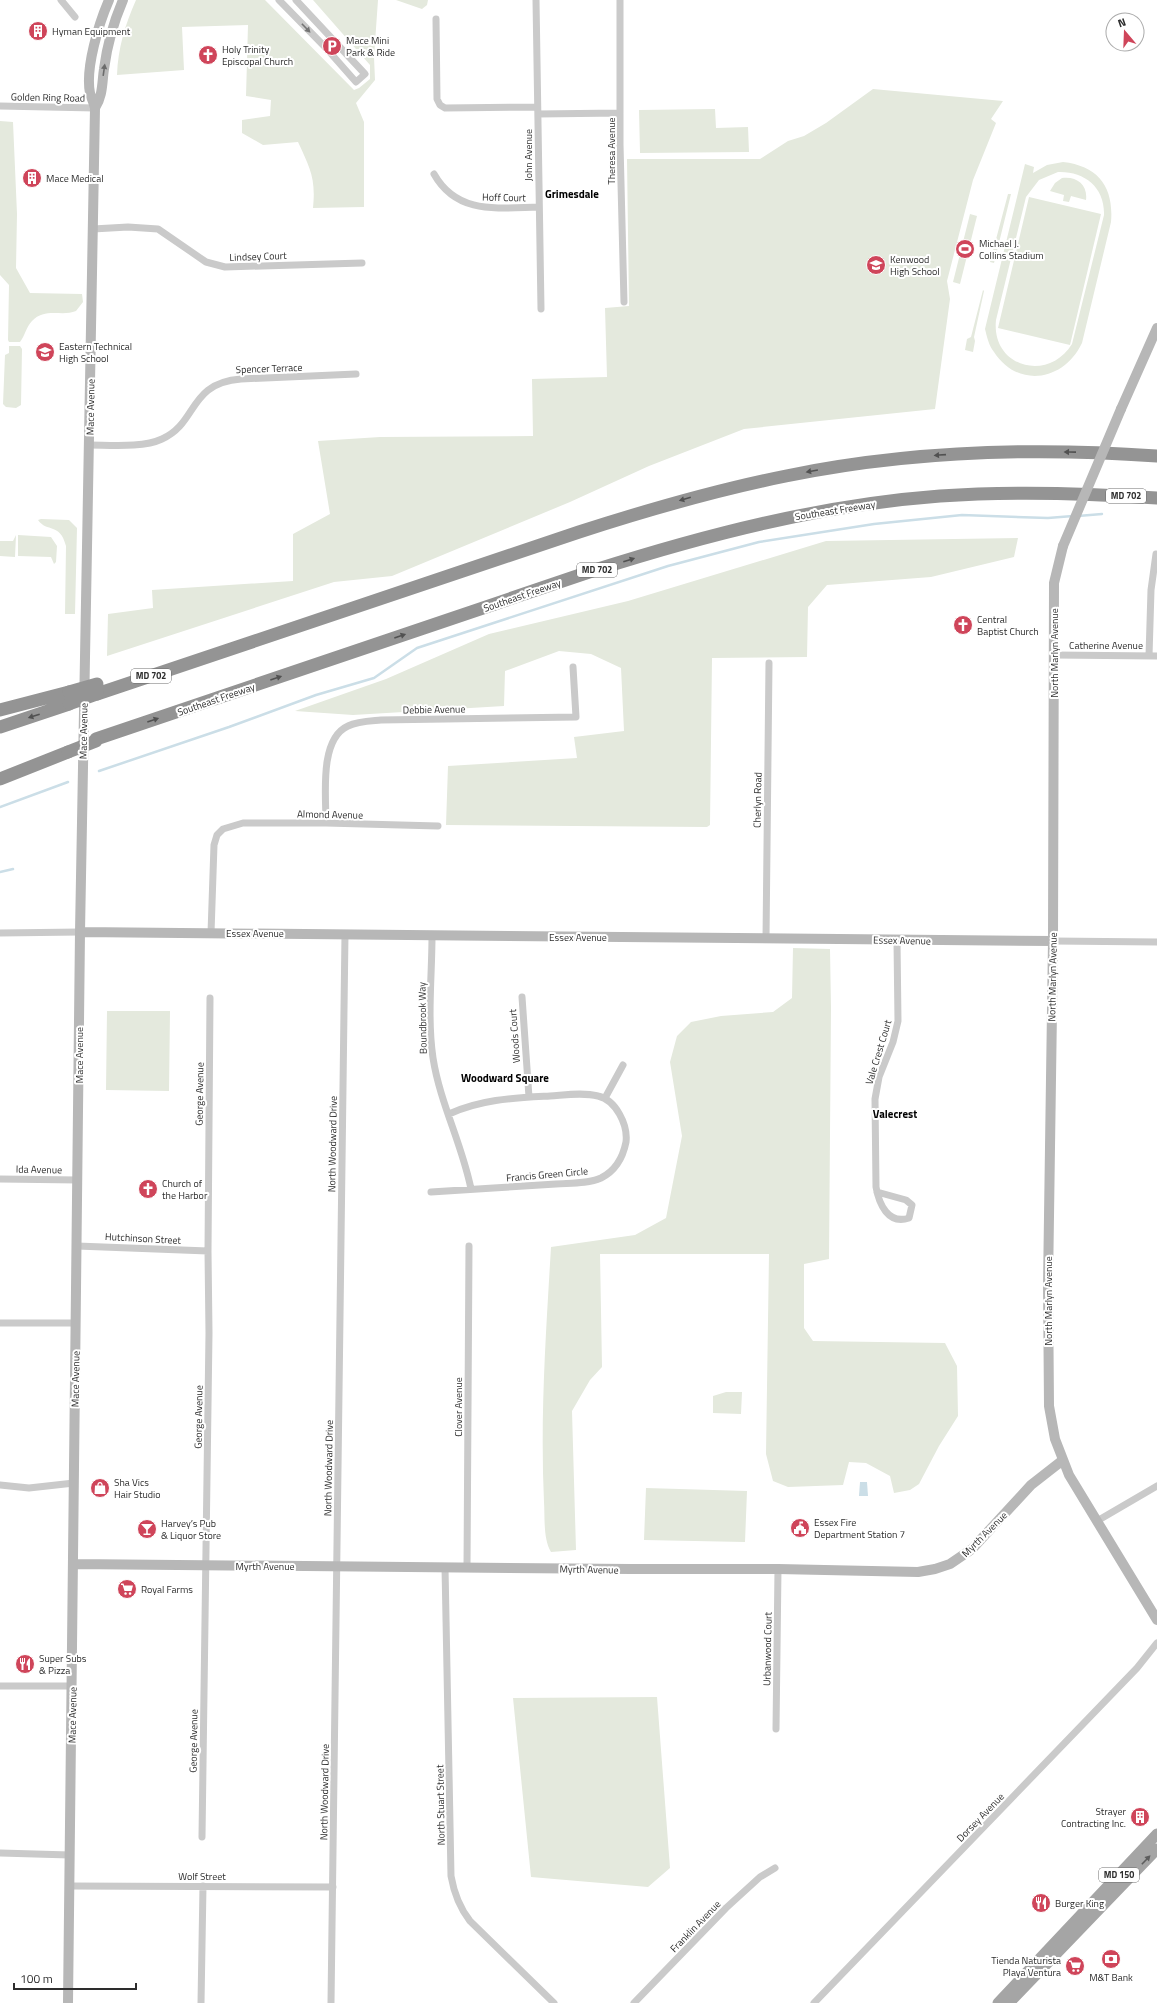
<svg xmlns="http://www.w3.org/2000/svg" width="1157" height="2003" viewBox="0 0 1157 2003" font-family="'Titillium Web',sans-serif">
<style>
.green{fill:#e4e9dd;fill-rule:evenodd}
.water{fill:#cbdee7}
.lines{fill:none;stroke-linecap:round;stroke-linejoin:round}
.stream{stroke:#cbdee7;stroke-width:2.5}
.street{stroke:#cacaca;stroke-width:7}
.secondary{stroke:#b7b7b7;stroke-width:10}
.primary{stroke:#a5a5a5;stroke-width:11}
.highway{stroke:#949494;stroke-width:13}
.secondary-bridge{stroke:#b7b7b7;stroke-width:10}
.highway-bridge{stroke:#949494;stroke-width:13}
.oneway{fill:#747474}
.oneway2{fill:#6b6b6b}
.oneway3{fill:#515151}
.oneway4{fill:#5d5d5d}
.labels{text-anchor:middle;stroke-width:4;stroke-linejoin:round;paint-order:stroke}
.shield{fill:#fff;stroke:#6c6c6c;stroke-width:1}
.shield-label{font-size:9px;font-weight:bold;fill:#2d2d2d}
.poi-label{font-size:10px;fill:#2d2d2d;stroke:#fff;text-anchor:start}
.street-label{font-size:10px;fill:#2d2d2d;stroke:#fff}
.neighbourhood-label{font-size:11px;font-weight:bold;fill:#000;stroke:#fff}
</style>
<rect width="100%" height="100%" fill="#fff"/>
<!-- green -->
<path class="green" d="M136 0H265L354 90 359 88 370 79V65L313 0H378L374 57 375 80 356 103 364 122V207L313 208C316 178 310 168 298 142L263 145 242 133V120L270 116 271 100 246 96 248 25 182 27 184 70 117 75C118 48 125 25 136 0Z
M396 0H428L427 5 422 9Z
M873 89 1003 101 991 119 996 123 973 180 947 281 950 299 935 409 744 429 649 466 570 502 392 576 334 582 107 656 108 614 153 608 152 590 293 581V534L330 514 318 441 380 437 533 436 532 379 607 377 605 308 629 306 627 159H760L788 141 804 136 826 123Z
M715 109 716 128 748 127 749 152 640 153 639 110Z
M0 121 13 122 17 214 16 268 30 293 82 294 83 302 76 311C62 317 45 307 32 321 26 327 25 336 20 342H9L8 340 9 285 0 275Z
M1063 162C1099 166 1114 188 1111 222L1082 343C1064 381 1018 389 994 352 989 346 987 337 985 329L1025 164 1034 167 1033 173 1047 165ZM1058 172C1084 171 1105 187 1104 215L1072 344C1048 383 991 367 996 320L1026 197 1039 180Z
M1062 178C1077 176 1088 185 1086 200L1071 196 1069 202 1063 201 1064 195 1050 191 1055 183Z
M1008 194H1011L994 263 990 262Z
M1029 197 1101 214 1070 345 998 328Z
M970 214 977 216 960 284 953 282Z
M983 290 984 291 974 337 975 341 973 352 965 350 967 339 971 337Z
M9 346H20L22 349 21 405 16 408 6 407 3 404 5 355 9 353Z
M41 519 69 520 77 528 75 614H65L66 546C60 522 47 533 38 520Z
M16 535 15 557 0 556V541H13Z
M18 535 51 537 57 546 56 562 54 564 51 557 18 556Z
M1018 538 1014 557 931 577 827 585 808 607 807 657 712 658 710 825 707 827 446 825 448 766 577 758 574 737 624 731 621 668 591 654 559 651 505 671 504 706 353 715 295 711 386 679 489 634 628 601 826 541Z
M793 948 830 949 831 1008 829 1259 804 1264V1328L813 1341 945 1343 957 1366 958 1416 939 1446 919 1484 910 1490 894 1493 890 1476 866 1463 849 1462 843 1485 788 1487 773 1481 766 1454 769 1254H600L602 1367 590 1380 572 1411 576 1550 551 1552C543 1539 545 1517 544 1502 540 1416 546 1332 551 1247L635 1235 666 1218 682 1136 670 1062 677 1036 691 1022 721 1016 773 1012 792 998Z
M107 1011H170L169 1091 106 1090Z
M726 1392H742L741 1414 713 1413V1396Z
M646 1488 747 1491 745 1542 644 1540Z
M657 1697 670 1868 648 1887 531 1877 513 1698Z"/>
<!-- water -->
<path class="water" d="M860 1482H867L868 1496H859Z"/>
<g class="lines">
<!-- stream -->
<path class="stream" d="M1078 516 1102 514
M99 771 229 727 316 695 374 678 417 648 668 566 759 542 874 524 962 515 1048 518 1073 516
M0 807 68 782
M0 872 13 869"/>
<!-- street -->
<path class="street" d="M61 0 75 17
M279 0 326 48 356 82 365 74 296 0
M536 0 541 309
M620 0V144L624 302
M436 19 437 99 440 105 445 108 537 107
M0 106 95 108
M538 114 620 113
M434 174C457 215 498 208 538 207
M93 229 128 227 158 229 206 262 225 267 362 263
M89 445C110 445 143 448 162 439 198 423 188 383 241 379L356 374
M1054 655 1157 656
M1149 656 1151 590 1156 554
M326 823C326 796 319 739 348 726 358 721 370 721 381 720L576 717 573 667
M0 933 80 932
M211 933 214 845 217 835 223 829 243 823H326L438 826
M432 936C432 976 427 1018 433 1058 440 1103 462 1144 471 1189
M766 938 769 663
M1053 941 1157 942
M522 997 529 1097
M605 1098 623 1065
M0 1179 78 1180
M431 1192C473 1189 514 1187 556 1184 570 1183 588 1184 601 1178 615 1171 623 1157 626 1142 628 1125 616 1100 598 1096 583 1092 565 1095 550 1096 515 1098 482 1099 449 1114
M877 1192 906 1200 912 1205 909 1218C888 1225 879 1204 876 1187L875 1099 879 1077 893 1042 898 1021 897 941
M77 1246 208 1251
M0 1323H76
M0 1485 29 1488 74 1483
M1097 1521 1157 1486
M445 1567 451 1876C454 1893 459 1907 470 1921L554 2003
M467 1567 469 1246
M0 1686H72
M776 1729 778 1569
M202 1837 209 1333 208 1251 210 998
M0 1853 70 1855
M70 1886 333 1887
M201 2003 203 1886
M331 2003 345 934
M634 2003 726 1908 760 1877 775 1868
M814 2003 1137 1668 1157 1643"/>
<!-- secondary -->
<path class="secondary" d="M95 108C103 96 102 82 104 69 107 46 114 21 123 0
M1121 409 1157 328
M1063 546 1054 583 1053 941 1048 1285 1049 1406 1055 1439 1069 1475 1157 1620
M80 932 1053 941
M73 1564 631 1569H778L918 1572 935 1569 950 1564 972 1549 1031 1485 1063 1460
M68 2003 80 932 95 108C94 103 91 98 90 93 85 68 99 23 109 0"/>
<!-- primary -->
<path class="primary" d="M998 2003 1157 1834
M1009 2003 1157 1849"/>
<!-- highway -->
<path class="highway" d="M97 694 579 532C647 510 716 490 786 476 908 451 1033 447 1157 456
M0 710 69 692
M0 727 69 704
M96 739 592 571C705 535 820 505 940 496 1012 491 1084 493 1157 498
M0 779 68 752"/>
<!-- secondary-bridge -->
<path class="secondary-bridge" d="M1063 546 1121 409"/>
<!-- highway-bridge -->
<path class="highway-bridge" d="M69 692 97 684
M69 704 97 694
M68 752 96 741"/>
</g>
<!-- one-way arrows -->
<defs><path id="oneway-solid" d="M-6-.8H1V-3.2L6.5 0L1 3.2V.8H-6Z"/></defs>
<use class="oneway" href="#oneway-solid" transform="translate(306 28) rotate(46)"/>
<use class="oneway2" href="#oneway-solid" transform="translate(104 70) rotate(-82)"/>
<g class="oneway3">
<use href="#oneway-solid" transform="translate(1070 452) rotate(-179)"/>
<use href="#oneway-solid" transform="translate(940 455) rotate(176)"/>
<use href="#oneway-solid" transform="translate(812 471) rotate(170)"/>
<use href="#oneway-solid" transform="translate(685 499) rotate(164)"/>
<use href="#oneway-solid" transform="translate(629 560) rotate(-18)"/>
<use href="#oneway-solid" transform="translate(400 636) rotate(-19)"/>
<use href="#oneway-solid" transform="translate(276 678) rotate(-19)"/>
<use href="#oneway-solid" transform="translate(34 716) rotate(162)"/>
<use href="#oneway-solid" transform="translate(153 720) rotate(-19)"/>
</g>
<use class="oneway4" href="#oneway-solid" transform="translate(1146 1860) rotate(-46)"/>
<!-- icons -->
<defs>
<symbol id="building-disc" viewBox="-11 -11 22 22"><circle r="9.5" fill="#cf455a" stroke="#fff"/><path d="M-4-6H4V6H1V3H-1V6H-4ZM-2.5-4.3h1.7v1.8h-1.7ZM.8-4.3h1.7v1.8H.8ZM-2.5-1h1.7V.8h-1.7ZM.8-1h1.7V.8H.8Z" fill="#fff"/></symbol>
<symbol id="parking-disc" viewBox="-11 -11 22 22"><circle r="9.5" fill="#cf455a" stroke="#fff"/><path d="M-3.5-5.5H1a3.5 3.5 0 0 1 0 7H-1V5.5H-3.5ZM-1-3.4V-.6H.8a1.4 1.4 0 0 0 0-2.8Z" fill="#fff"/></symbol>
<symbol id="church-disc" viewBox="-11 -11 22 22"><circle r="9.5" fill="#cf455a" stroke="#fff"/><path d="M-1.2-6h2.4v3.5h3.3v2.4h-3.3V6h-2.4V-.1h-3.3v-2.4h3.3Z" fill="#fff"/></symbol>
<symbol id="stadium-disc" viewBox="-11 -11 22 22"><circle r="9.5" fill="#cf455a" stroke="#fff"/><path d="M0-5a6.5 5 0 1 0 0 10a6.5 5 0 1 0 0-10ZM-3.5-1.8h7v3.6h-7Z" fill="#fff"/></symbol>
<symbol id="school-disc" viewBox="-11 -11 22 22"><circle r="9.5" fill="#cf455a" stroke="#fff"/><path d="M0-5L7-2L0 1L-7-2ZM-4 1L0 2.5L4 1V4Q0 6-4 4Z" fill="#fff"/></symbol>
<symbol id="shop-disc" viewBox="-11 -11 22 22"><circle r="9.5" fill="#cf455a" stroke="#fff"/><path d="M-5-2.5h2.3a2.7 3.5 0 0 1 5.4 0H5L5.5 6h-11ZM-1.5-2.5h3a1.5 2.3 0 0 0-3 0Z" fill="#fff"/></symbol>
<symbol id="civic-disc" viewBox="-11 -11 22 22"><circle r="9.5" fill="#cf455a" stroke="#fff"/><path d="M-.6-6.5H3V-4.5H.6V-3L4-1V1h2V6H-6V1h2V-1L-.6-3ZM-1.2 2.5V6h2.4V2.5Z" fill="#fff"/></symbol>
<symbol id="bar-disc" viewBox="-11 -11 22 22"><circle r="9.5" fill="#cf455a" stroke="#fff"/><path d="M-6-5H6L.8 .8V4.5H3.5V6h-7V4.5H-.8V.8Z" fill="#fff"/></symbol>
<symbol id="supermarket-disc" viewBox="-11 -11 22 22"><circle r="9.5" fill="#cf455a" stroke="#fff"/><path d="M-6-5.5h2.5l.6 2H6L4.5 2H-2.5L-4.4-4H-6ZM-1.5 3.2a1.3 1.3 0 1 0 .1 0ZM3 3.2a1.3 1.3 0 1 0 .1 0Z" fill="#fff"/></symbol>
<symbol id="restaurant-disc" viewBox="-11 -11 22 22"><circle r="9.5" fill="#cf455a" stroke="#fff"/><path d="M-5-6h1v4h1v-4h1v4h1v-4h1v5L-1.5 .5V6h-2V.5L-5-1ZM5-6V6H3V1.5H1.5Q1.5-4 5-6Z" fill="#fff"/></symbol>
<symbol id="bank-disc" viewBox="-11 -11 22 22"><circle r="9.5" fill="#cf455a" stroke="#fff"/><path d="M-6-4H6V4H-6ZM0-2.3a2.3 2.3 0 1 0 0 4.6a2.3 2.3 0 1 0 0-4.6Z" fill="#fff"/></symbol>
</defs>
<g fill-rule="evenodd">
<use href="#building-disc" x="27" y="20" width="22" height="22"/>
<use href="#parking-disc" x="321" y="35" width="22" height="22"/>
<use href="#church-disc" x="197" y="44" width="22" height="22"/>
<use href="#building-disc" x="21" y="167" width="22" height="22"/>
<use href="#stadium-disc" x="954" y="238" width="22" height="22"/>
<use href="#school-disc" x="865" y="254" width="22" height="22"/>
<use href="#school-disc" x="34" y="341" width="22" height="22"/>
<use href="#church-disc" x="952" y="614" width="22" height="22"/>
<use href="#church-disc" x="137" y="1178" width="22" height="22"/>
<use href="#shop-disc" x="89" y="1477" width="22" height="22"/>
<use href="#civic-disc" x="789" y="1517" width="22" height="22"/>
<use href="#bar-disc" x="136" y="1518" width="22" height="22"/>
<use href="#supermarket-disc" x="116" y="1578" width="22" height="22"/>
<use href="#restaurant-disc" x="14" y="1653" width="22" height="22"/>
<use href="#building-disc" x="1129" y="1806" width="22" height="22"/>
<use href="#restaurant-disc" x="1030" y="1892" width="22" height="22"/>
<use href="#bank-disc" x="1100" y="1948" width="22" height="22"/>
<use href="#supermarket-disc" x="1064" y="1955" width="22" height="22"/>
</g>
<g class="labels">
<!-- shield labels -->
<g class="shield">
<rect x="1106" y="489" width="40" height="14" rx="3"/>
<rect x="577" y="563" width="40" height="14" rx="3"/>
<rect x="131" y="669" width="40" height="14" rx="3"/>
<rect x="1099" y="1868" width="40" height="14" rx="3"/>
</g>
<g class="shield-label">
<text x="1126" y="499">MD 702</text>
<text x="597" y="573">MD 702</text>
<text x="151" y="679">MD 702</text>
<text x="1119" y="1878">MD 150</text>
</g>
<!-- poi labels -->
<g class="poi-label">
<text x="52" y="35">Hyman Equipment</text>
<text x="346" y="44">Mace Mini<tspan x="346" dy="12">Park &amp; Ride</tspan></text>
<text x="222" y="53">Holy Trinity<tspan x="222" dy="12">Episcopal Church</tspan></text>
<text x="46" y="182">Mace Medical</text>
<text x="979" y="247">Michael J.<tspan x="979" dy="12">Collins Stadium</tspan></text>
<text x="890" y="263">Kenwood<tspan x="890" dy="12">High School</tspan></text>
<text x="59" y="350">Eastern Technical<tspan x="59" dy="12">High School</tspan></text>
<text x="977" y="623">Central<tspan x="977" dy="12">Baptist Church</tspan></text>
<text x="162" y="1187">Church of<tspan x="162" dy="12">the Harbor</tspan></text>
<text x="114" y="1486">Sha Vics<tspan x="114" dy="12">Hair Studio</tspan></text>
<text x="814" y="1526">Essex Fire<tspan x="814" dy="12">Department Station 7</tspan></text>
<text x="161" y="1527">Harvey’s Pub<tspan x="161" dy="12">&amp; Liquor Store</tspan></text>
<text x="141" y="1593">Royal Farms</text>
<text x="39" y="1662">Super Subs<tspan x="39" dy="12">&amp; Pizza</tspan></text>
<text x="1126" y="1815" text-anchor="end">Strayer<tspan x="1126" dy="12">Contracting Inc.</tspan></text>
<text x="1055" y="1907">Burger King</text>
<text x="1061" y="1964" text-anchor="end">Tienda Naturista<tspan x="1061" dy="12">Playa Ventura</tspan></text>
<text x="1111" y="1981" text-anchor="middle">M&amp;T Bank</text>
</g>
<!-- street labels -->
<g class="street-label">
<text transform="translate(48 97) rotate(1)" y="4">Golden Ring Road</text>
<text transform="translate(611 151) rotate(-90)" y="4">Theresa Avenue</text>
<text transform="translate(528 155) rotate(-90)" y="4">John Avenue</text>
<text transform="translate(504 197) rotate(1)" y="4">Hoff Court</text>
<text transform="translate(258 256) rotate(-2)" y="4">Lindsey Court</text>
<text transform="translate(269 368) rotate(-2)" y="4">Spencer Terrace</text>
<text transform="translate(90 407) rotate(-89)" y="4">Mace Avenue</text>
<text transform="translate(835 510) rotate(-9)" y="4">Southeast Freeway</text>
<text transform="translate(522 595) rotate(-19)" y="4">Southeast Freeway</text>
<text x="1106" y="649">Catherine Avenue</text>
<text transform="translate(1054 653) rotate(-90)" y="4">North Marlyn Avenue</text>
<text transform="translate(216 699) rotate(-19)" y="4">Southeast Freeway</text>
<text transform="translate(434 709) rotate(-1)" y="4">Debbie Avenue</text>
<text transform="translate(83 731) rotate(-89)" y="4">Mace Avenue</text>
<text transform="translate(757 800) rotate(-89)" y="4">Cherlyn Road</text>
<text transform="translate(330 814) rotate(1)" y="4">Almond Avenue</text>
<text x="255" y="937">Essex Avenue</text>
<text x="578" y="941">Essex Avenue</text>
<text transform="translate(902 940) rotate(1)" y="4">Essex Avenue</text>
<text transform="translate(1052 977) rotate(-89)" y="4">North Marlyn Avenue</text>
<text transform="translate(422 1018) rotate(-91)" y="4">Boundbrook Way</text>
<text transform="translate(514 1036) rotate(-94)" y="4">Woods Court</text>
<text transform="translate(878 1052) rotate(-73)" y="4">Vale Crest Court</text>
<text transform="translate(79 1055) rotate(-90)" y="4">Mace Avenue</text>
<text transform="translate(199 1094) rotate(-89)" y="4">George Avenue</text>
<text transform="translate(332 1144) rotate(-89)" y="4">North Woodward Drive</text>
<text transform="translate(39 1169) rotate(1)" y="4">Ida Avenue</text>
<text transform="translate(547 1174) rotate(-5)" y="4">Francis Green Circle</text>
<text transform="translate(143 1238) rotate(3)" y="4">Hutchinson Street</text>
<text transform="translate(1048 1301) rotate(-90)" y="4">North Marlyn Avenue</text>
<text transform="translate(75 1379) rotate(-89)" y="4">Mace Avenue</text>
<text transform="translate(458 1407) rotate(-90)" y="4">Clover Avenue</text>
<text transform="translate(198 1417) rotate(-89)" y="4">George Avenue</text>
<text transform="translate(328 1468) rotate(-89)" y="4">North Woodward Drive</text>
<text transform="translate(984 1534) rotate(-45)" y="4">Myrth Avenue</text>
<text x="265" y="1570">Myrth Avenue</text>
<text transform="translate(589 1569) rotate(1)" y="4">Myrth Avenue</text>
<text transform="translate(767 1649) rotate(-89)" y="4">Urbanwood Court</text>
<text transform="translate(72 1715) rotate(-89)" y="4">Mace Avenue</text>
<text transform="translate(193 1741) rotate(-89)" y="4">George Avenue</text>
<text transform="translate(324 1792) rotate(-89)" y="4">North Woodward Drive</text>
<text transform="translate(440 1805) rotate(-91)" y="4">North Stuart Street</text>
<text transform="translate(980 1817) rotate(-46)" y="4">Dorsey Avenue</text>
<text x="202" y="1880">Wolf Street</text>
<text transform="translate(695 1926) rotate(-46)" y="4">Franklin Avenue</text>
</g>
<!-- neighbourhood labels -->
<g class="neighbourhood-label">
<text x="572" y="198">Grimesdale</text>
<text x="505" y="1082">Woodward Square</text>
<text x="895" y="1118">Valecrest</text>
</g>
</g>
<!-- north arrow -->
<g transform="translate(1125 32) rotate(341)"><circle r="19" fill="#ffffff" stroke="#ababab"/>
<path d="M0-3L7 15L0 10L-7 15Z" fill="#cf455a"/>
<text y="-6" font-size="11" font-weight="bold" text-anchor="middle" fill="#2d2d2d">N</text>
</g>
<!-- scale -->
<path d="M14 1983v6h122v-6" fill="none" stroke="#2d2d2d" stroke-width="2"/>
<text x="20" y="1983" font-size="12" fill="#2d2d2d" stroke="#ffffff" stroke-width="3" paint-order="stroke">100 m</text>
</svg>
